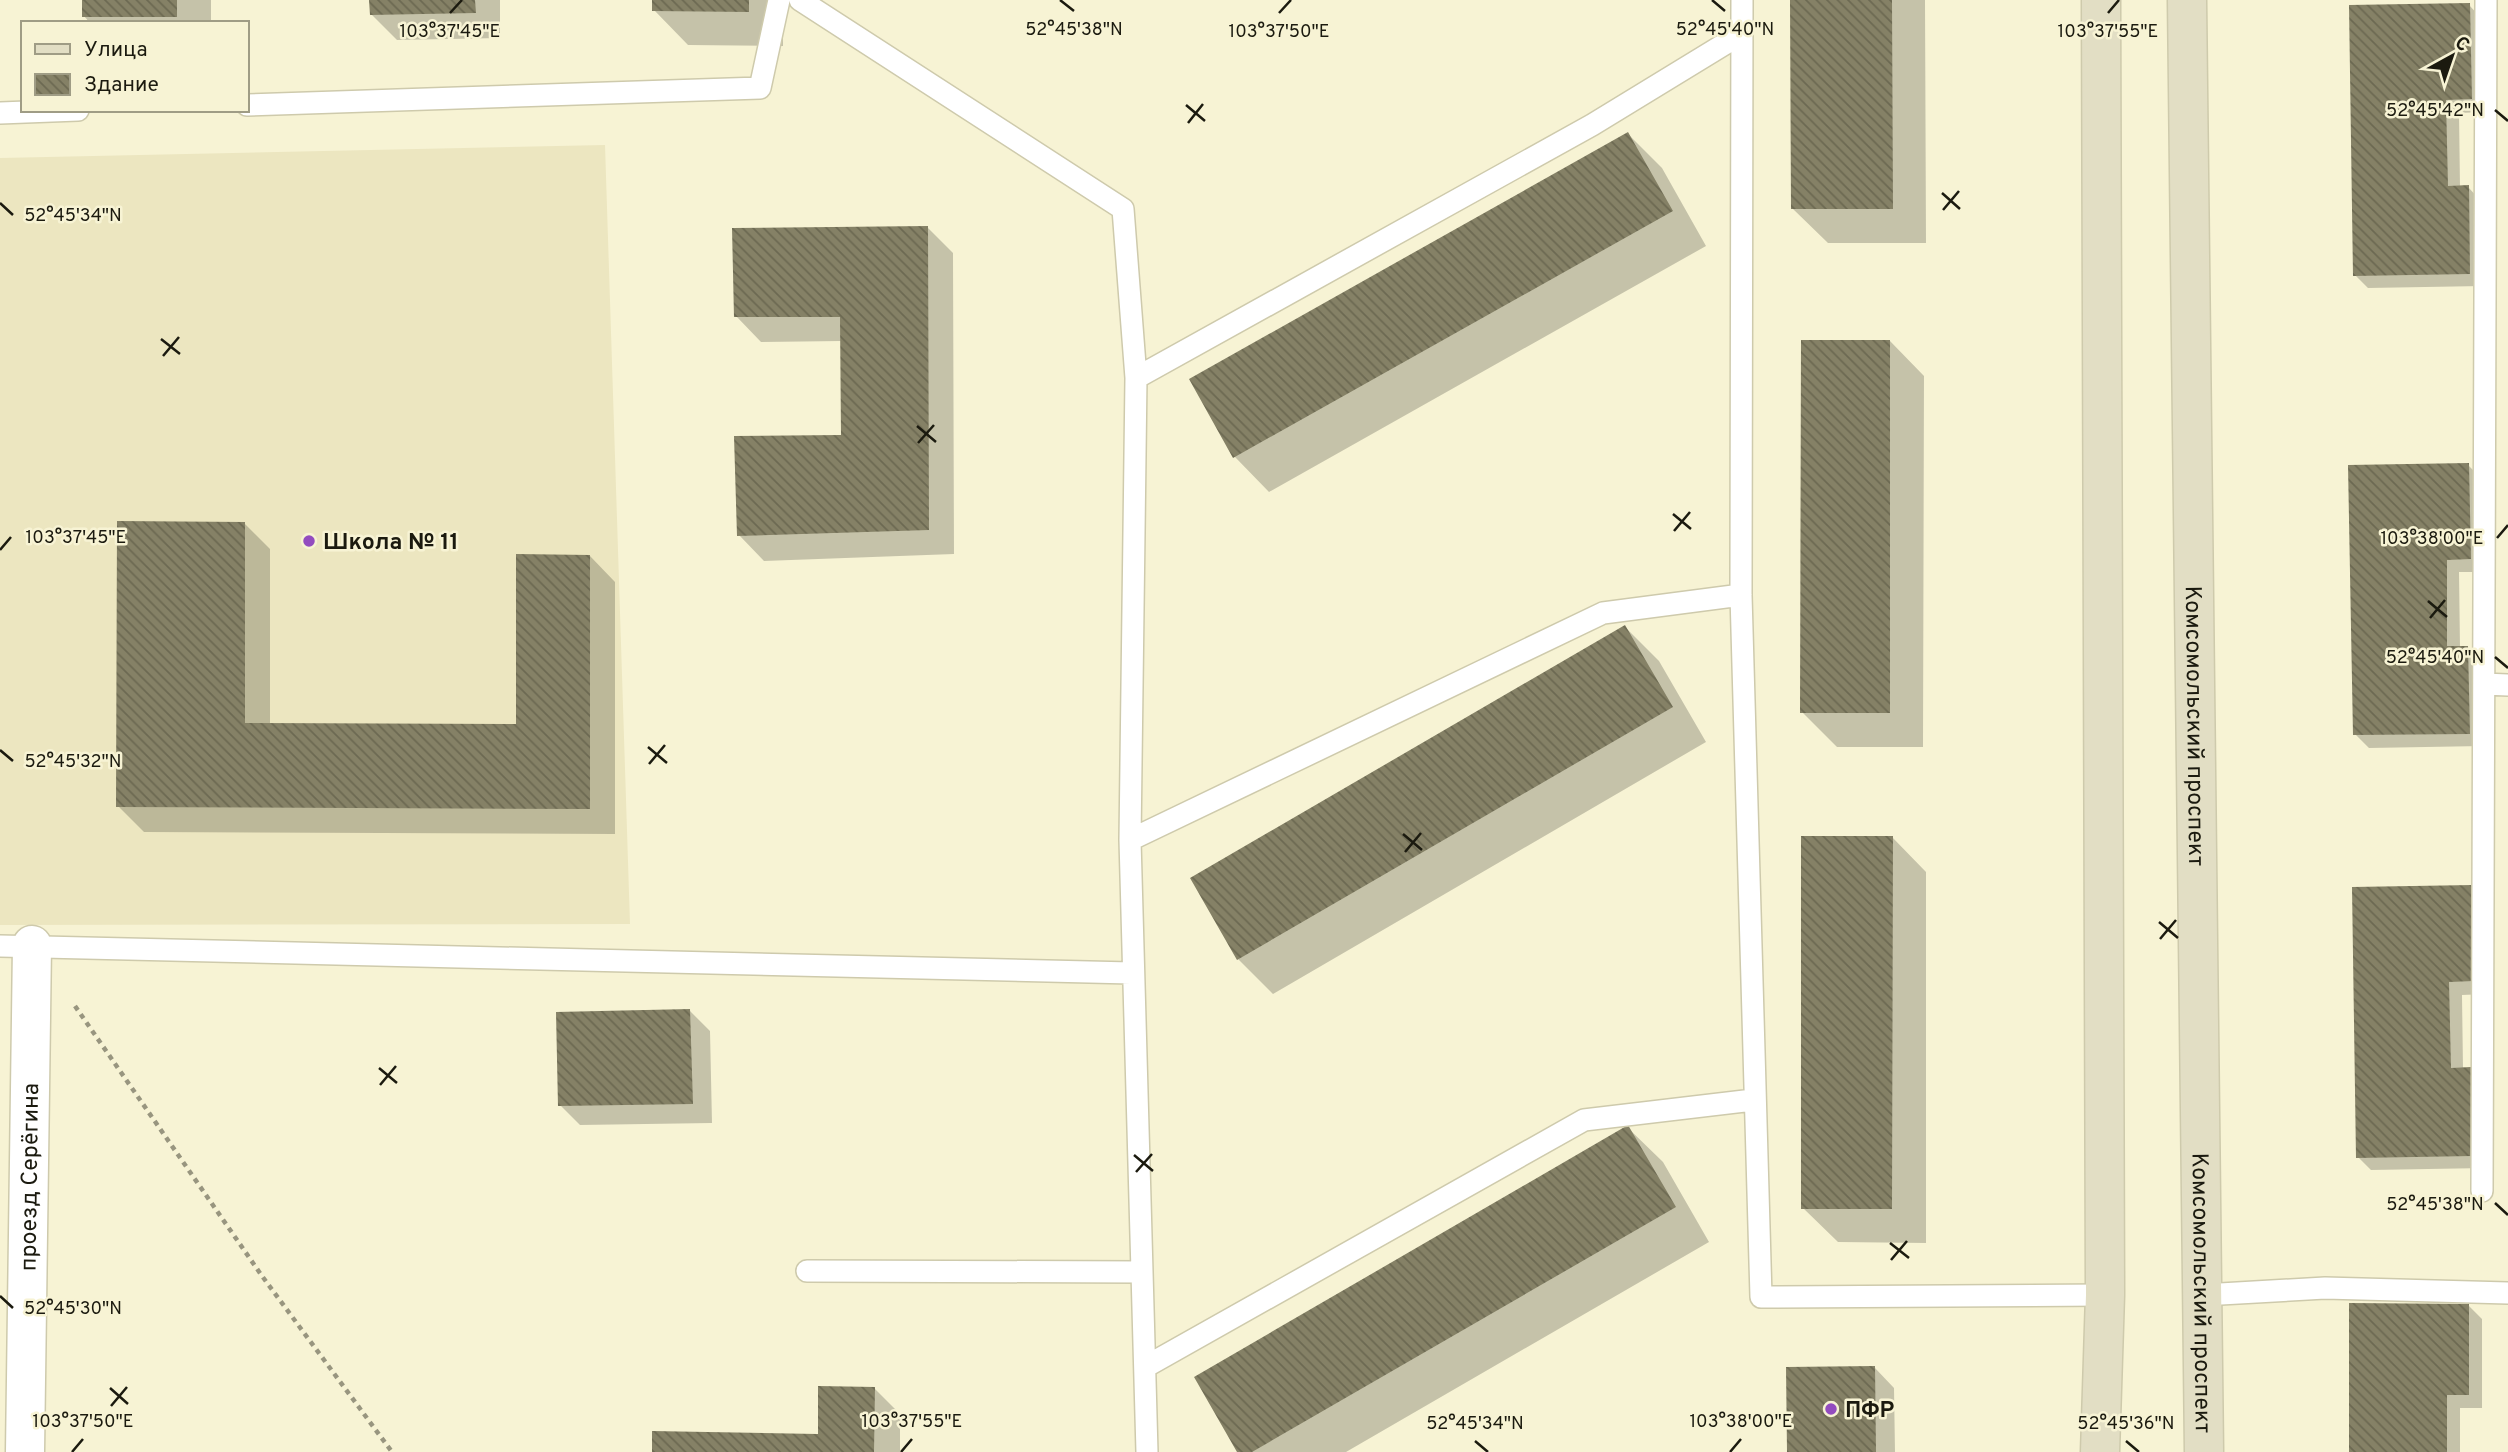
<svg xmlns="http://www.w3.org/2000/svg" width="2508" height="1452" viewBox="0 0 2508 1452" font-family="Overpass,sans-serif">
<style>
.built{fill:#ece6c0}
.shadow{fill:#0003}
.building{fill:url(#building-back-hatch)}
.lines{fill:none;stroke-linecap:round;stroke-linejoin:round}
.lane-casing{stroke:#cecaac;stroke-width:24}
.street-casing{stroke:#cecaac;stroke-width:41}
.secondary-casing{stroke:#cecaac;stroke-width:41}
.path{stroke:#98957f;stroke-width:4.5;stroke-dasharray:5 5;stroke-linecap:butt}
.lane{stroke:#fff;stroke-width:21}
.street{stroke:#fff;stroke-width:38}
.secondary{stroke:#e2dec4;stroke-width:38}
.ticks{fill:none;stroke:#1b1a0f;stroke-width:2.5}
.poi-dot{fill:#934cbf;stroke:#f7f3d4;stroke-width:2.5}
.labels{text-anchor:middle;stroke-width:5;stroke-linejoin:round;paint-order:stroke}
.poi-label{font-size:23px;font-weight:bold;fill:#1b1a0f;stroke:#f7f3d4;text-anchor:start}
.street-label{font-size:23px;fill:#1b1a0f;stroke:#f7f3d4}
.ticks-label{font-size:18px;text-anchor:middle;fill:#1b1a0f;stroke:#f7f3d4;stroke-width:5;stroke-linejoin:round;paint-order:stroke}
</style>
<defs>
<pattern id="building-back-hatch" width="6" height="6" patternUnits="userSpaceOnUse" patternTransform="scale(1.75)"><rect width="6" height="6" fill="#858166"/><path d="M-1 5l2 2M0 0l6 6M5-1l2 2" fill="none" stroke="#6c6952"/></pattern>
</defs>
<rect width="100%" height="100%" fill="#f7f3d4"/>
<!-- built -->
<path class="built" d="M605 145 630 924 0 925V158Z"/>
<!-- shadow -->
<path class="shadow" d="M84 0H211V23H90L84 16Z
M371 0H500V38L397 40 371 14Z
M654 0H783V46L688 45 654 10Z
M1792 0H1925L1926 243H1828L1793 209Z
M2469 5 2482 19 2484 112 2459 113 2460 187H2468L2481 201 2483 286 2368 288 2355 275Z
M1628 134 1662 168 1706 246 1269 492 1235 457 1191 379Z
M927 227 953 253 954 554 764 561 739 535 843 437 842 341 761 342 736 316Z
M1890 341 1924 376 1923 747H1837L1802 712Z
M2468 465 2482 479 2484 572H2459L2460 648H2468L2481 661 2483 746 2369 748 2355 734Z
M244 523 270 549V725L518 726 590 556 615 582V834L144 832 118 806Z
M1625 627 1659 661 1706 742 1273 994 1238 959 1192 879Z
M1892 837 1926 872V1243L1838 1242 1803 1208Z
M2472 887 2487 994 2462 995 2463 1069H2471L2484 1083 2486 1168 2371 1170 2358 1157Z
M690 1011 710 1031 712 1123 580 1125 560 1105Z
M1628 1128 1663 1162 1709 1242 1346 1452H1239Z
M2469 1306 2482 1319V1408H2460V1452H2351Z
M1875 1368 1894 1388 1895 1452H1789Z
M875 1389 900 1414V1452H654L819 1436Z"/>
<!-- building -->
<path class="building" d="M82 0H177V17H82Z
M369 0H475L476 13 370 15Z
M652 0H749V12L652 11Z
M1790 0H1892L1893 209H1791Z
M2470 3 2472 99 2446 100 2448 186 2469 185 2470 274 2353 276 2349 5Z
M1628 132 1673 211 1233 458 1189 379Z
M928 226 929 530 737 536 734 436 841 435 840 317H734L732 228Z
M1801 340H1890V713H1800Z
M2469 463 2471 559 2447 560V646H2468L2470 734 2353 735 2348 465Z
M117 521 245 522V723L516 724V554L590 555V809L116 807Z
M1625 625 1673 707 1237 960 1190 878Z
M1801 836H1893L1892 1209H1801Z
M2473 885 2474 981 2449 982 2451 1068 2471 1067 2473 1156 2356 1158 2352 887Z
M690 1009 693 1104 558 1106 556 1012Z
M1628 1125 1676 1207 1252 1452H1237L1194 1377Z
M2349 1303 2469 1304V1395H2447V1452H2349Z
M1875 1366 1876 1452H1787L1786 1367Z
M818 1386 875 1387 874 1452H652V1431L818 1434Z"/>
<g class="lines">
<defs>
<path id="lane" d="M800 0 1123 209 1136 378 1130 840 1147 1452
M1742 0 1741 595 1761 1297 2105 1295
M247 105 760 88 779 0
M0 113 78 110
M1136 378 1592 125 1741 34
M2484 684 2508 685
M1130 840 1603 613 1741 595
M0 946 1131 973
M2482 1191 2486 0
M807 1271 1142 1272
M2203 1295 2325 1288 2508 1293
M1145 1367 1584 1120 1753 1100"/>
<g id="street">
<path id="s1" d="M25 1452 32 945"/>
</g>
<g id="secondary">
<path id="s2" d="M2187 0 2204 1452"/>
<path d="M2100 1452 2105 1295 2101 0"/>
</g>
</defs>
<!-- lane casing -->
<use href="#lane" class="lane-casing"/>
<!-- street casing -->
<use href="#street" class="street-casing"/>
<!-- secondary casing -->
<use href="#secondary" class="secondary-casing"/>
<!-- path -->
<path class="path" d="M75 1006 262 1276 392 1452"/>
<!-- lane -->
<use href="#lane" class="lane"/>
<!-- street -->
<use href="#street" class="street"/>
<!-- secondary -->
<use href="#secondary" class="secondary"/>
</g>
<!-- ticks -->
<path class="ticks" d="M1060 0 1074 11M1712 0 1725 11M450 13 462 0M1279 13 1291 0M2108 13 2119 0M1186 105 1205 121M2495 110 2508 121M1188 123 1203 104M1942 193 1960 209M0 203 13 215M1943 210 1959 191M161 339 180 354M163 356 179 337M917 426 936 442M918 443 934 425M1673 514 1691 529M1674 531 1690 512M2497 538 2508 525M0 550 11 537M2428 601 2447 617M2430 618 2445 600M2495 657 2508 668M648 747 667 763M0 750 13 761M649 764 665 745M1403 834 1422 850M1405 852 1421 833M2159 922 2178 938M2160 939 2176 920M379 1068 397 1083M380 1085 396 1066M1134 1155 1153 1171M1136 1172 1152 1154M2495 1203 2508 1215M1890 1243 1909 1258M1891 1260 1907 1241M0 1296 13 1308M110 1388 128 1404M111 1406 127 1387M1475 1441 1488 1452M2126 1441 2139 1452M72 1452 83 1439M901 1452 912 1439M1730 1452 1741 1439"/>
<!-- markers -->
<g class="poi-dot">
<circle cx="309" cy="541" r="7"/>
<circle cx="1831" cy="1409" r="7"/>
</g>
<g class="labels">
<!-- poi labels -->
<g class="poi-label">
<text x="323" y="549">Школа № 11</text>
<text x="1845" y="1417">ПФР</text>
</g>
<!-- street labels -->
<g class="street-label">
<text dy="8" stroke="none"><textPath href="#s2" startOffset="726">Комсомольский проспект</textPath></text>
<text dy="8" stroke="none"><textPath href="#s1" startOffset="275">проезд Серёгина</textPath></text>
<text dy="8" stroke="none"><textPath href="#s2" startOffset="1293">Комсомольский проспект</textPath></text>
</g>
</g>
<g class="ticks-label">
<text x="1074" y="35">52°45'38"N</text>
<text x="1725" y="35">52°45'40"N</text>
<text x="450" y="37">103°37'45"E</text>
<text x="1279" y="37">103°37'50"E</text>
<text x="2108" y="37">103°37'55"E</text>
<text x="2435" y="116">52°45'42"N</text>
<text x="73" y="221">52°45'34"N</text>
<text x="76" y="543">103°37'45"E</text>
<text x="2432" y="544">103°38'00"E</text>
<text x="2435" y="663">52°45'40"N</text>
<text x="73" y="767">52°45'32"N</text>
<text x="2435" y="1210">52°45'38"N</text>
<text x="73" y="1314">52°45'30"N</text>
<text x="83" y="1427">103°37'50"E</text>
<text x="912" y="1427">103°37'55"E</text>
<text x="1741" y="1427">103°38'00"E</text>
<text x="1475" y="1429">52°45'34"N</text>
<text x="2126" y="1429">52°45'36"N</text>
</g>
<!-- legend -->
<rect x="21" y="21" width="228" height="91" fill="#f7f3d4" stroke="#9f9c85" stroke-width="2"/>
<rect x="35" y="44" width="35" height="10" fill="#e2dec4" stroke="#9f9c85" stroke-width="2"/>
<text x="84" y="56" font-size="21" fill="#1b1a0f">Улица</text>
<rect x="35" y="74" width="35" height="21" fill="url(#building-back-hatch)" stroke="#9f9c85" stroke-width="2"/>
<text x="84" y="91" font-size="21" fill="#1b1a0f">Здание</text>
<!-- north arrow -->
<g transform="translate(2452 56) rotate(40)" stroke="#f7f3d4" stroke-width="5" paint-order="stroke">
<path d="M0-5L12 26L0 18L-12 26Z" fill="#1b1a0f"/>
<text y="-10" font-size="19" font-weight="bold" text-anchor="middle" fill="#1b1a0f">С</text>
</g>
</svg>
